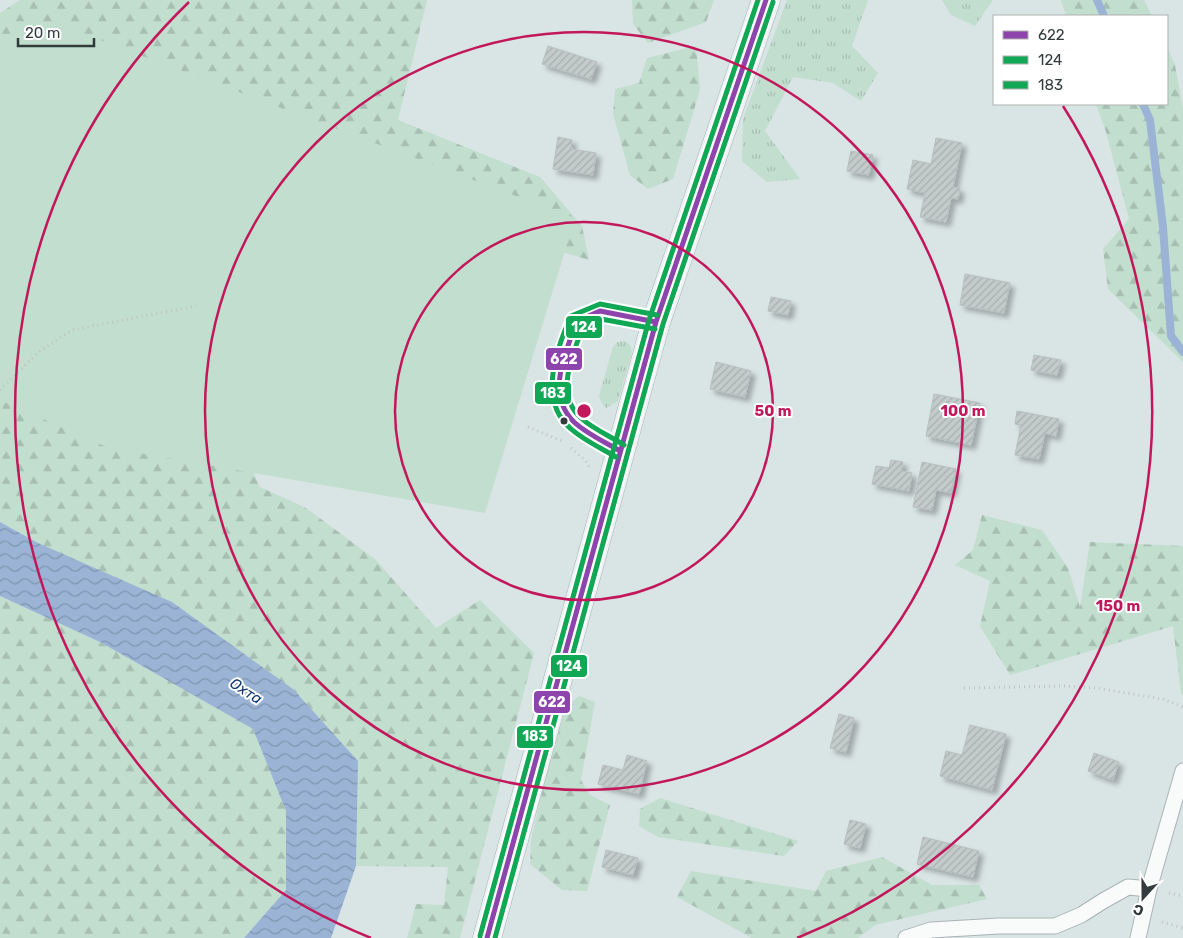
<svg xmlns="http://www.w3.org/2000/svg" width="1183" height="938" viewBox="0 0 1183 938" font-family="Rubik,sans-serif">
<style>
.grass{fill:url(#grass-tufts)}
.forest{fill:url(#forest-firs)}
.park{fill:#c2dece}
.water{fill:url(#water-waves)}
.lines{fill:none;stroke-linecap:round;stroke-linejoin:round}
.stream{stroke:#9bb4d6;stroke-width:8}
.building{fill:url(#building-hatch);stroke:#b6bfbe;filter:url(#shadow)}
.lane-casing{stroke:#aab3b5;stroke-width:17}
.secondary-casing{stroke:#aab3b5;stroke-width:29}
.path{stroke:#bfc3c3;stroke-width:3;stroke-dasharray:1 4;stroke-linecap:butt}
.lane{stroke:#f9fbfb;stroke-width:15}
.secondary{stroke:#ecf2f4;stroke-width:28}
.bus-1-casing{stroke:#fff;stroke-width:9}
.bus-2-casing{stroke:#fff;stroke-width:9}
.bus-3-casing{stroke:#fff;stroke-width:9}
.bus-1{stroke:#8e44ad;stroke-width:5}
.bus-2{stroke:#10a855;stroke-width:5}
.bus-3{stroke:#10a855;stroke-width:5}
.ring{fill:none;stroke:#c2185b;stroke-width:2.5}
.bus-dot{fill:#333c3d;stroke:#fff;stroke-width:2}
.labels{text-anchor:middle;stroke-width:4;stroke-linejoin:round;paint-order:stroke}
.water-label{font-size:15px;font-style:italic;fill:#133972;stroke:#fff}
.centre{fill:#c2185b;stroke:#fff;stroke-width:2.5}
.ring-label{font-size:15px;text-anchor:middle;font-weight:bold;fill:#c2185b;stroke:#fff;stroke-width:4;stroke-linejoin:round;paint-order:stroke}
.line-badge{stroke:#fff;stroke-width:2}
.badge-label{font-size:14px;text-anchor:middle;font-weight:bold;fill:#fff}
</style>
<defs>
<pattern id="grass-tufts" width="24" height="20" patternUnits="userSpaceOnUse" patternTransform="scale(1.25)"><rect width="24" height="20" fill="#c2dece"/><path d="M3 7l-1-3M5 7V3M7 7l1-3M15 17l-1-3M17 17v-4M19 17l1-3" fill="none" stroke="#a7bfb2"/></pattern>
<pattern id="forest-firs" width="22" height="20" patternUnits="userSpaceOnUse" patternTransform="scale(1.25)"><rect width="22" height="20" fill="#c2dece"/><path d="M5 1l3.5 6h-7zM16 11l3.5 6h-7z" fill="#a7bfb2"/></pattern>
<pattern id="water-waves" width="16" height="10" patternUnits="userSpaceOnUse" patternTransform="scale(1.25)"><rect width="16" height="10" fill="#9bb4d6"/><path d="M0 5q4-4 8 0t8 0" fill="none" stroke="#7f94af"/></pattern>
<pattern id="building-hatch" width="6" height="6" patternUnits="userSpaceOnUse" patternTransform="scale(1.25)"><rect width="6" height="6" fill="#c3cccb"/><path d="M-1 1l2-2M0 6l6-6M5 7l2-2" fill="none" stroke="#a8b0af"/></pattern>
<filter id="shadow"><feDropShadow dx="4.5" dy="4.5" stdDeviation="2.5" flood-color="#0004"/></filter>
</defs>
<rect width="100%" height="100%" fill="#d9e4e5"/>
<!-- grass -->
<path class="grass" d="M787 0H868L852 46 878 73 861 101 833 83 793 77 765 131 800 179 767 182 742 161 743 119Z
M942 0H993L975 26 951 15Z
M625 341 630 345 632 352 618 401 606 408 601 402 599 396 613 347 617 342Z"/>
<!-- forest -->
<path class="forest" d="M20 0H427L398 120 540 177 582 226 589 260 413 207 0 57V13Z
M632 0H714L706 22 648 43 633 24Z
M1061 0H1144L1152 16H1066Z
M696 46 700 90 673 179 648 189 630 175 613 114 615 89 639 83 647 58Z
M1167 47 1175 65 1183 108V362L1108 289 1103 249 1129 219 1106 132 1096 104H1167Z
M0 222 239 444 260 487 306 508 375 559 436 628 480 600 534 653 460 938H407L416 904 444 905 448 867 356 866 357 761 38 543 0 522Z
M982 515 1042 530 1068 568 1080 607 1090 542 1183 546V695L1181 694 1173 626 1010 675 980 626 990 581 955 565 973 550Z
M0 596 100 642 253 729 286 811V890L244 938H0Z
M579 696 595 702 581 780 590 795 610 805 587 891 562 890 530 864 531 840 547 771 566 707Z
M660 798 798 841 784 856 658 837 639 826 640 809Z
M882 857 932 885H979L987 899 875 925 858 938H752L677 897 691 871 816 891 826 871Z"/>
<!-- park -->
<path class="park" d="M57 24 575 218 485 513 109 448 0 400V41Z"/>
<!-- water -->
<path class="water" d="M0 522 38 543 172 602 293 689 358 761 356 866 331 938H244L286 890V811L253 729 100 642 0 596Z"/>
<g class="lines">
<!-- stream -->
<path class="stream" d="M1097 0 1104 16
M1143 104 1150 120 1163 227 1171 336 1183 352"/>
</g>
<!-- building -->
<path class="building" d="M548 46 597 62 591 79 542 64Z
M558 137 572 140 571 149 596 153 593 175 553 169Z
M936 138 962 143 953 187 960 189 958 199 951 198 946 222 920 217 925 193 907 189 913 160 931 164Z
M851 151 873 155 869 175 847 171Z
M965 274 1010 283 1004 313 960 305Z
M771 297 791 301 788 315 768 311Z
M1034 355 1061 360 1057 375 1031 370Z
M716 362 751 371 745 397 710 389Z
M934 394 980 403 971 445 926 436Z
M1017 411 1059 419 1056 436 1045 433 1039 459 1015 455 1021 425 1015 424Z
M891 460 903 462 901 471 912 473 909 491 872 484 876 466 889 468Z
M922 462 956 469 951 493 936 490 932 510 913 507Z
M839 714 854 718 846 752 830 748Z
M970 725 1006 734 992 790 940 776 946 751 962 755Z
M1094 753 1119 762 1113 780 1088 771Z
M627 755 647 761 639 794 598 784 603 765 623 770Z
M850 820 866 824 860 848 844 844Z
M923 837 979 851 973 877 917 864Z
M606 850 638 858 633 875 602 867Z"/>
<g class="lines">
<defs>
<path id="lane" d="M620 451C605 441 587 433 574 422 544 395 567 351 577 321L600 311 656 322
M906 938 931 930 999 926H1055L1081 915 1103 901 1128 887 1149 889
M1138 938 1149 889 1183 771"/>
<path id="secondary" d="M487 938 656 322 766 0"/>
</defs>
<!-- lane casing -->
<use href="#lane" class="lane-casing"/>
<!-- secondary casing -->
<use href="#secondary" class="secondary-casing"/>
<!-- path -->
<path class="path" d="M0 390 40 351 72 330 196 306
M528 427 565 442
M571 448 586 461 589 467
M964 688 1063 686 1096 688 1163 699 1183 707
M1169 893 1183 896
M1162 922 1183 928"/>
<!-- lane -->
<use href="#lane" class="lane"/>
<!-- secondary -->
<use href="#secondary" class="secondary"/>
<defs>
<path id="bus-1" d="M620 451C605 442 587 434 574 422 545 394 566 352 577 321L600 311 656 322
M487 938 656 322 766 0"/>
<path id="bus-2" d="M624 445C610 436 593 429 581 418 554 394 573 354 583 327L601 319 655 329
M495 938 663 324 773 2"/>
<path id="bus-3" d="M616 457C601 448 583 440 570 428 538 400 556 350 571 316L600 304 657 315
M480 936 649 320 758 0"/>
</defs>
<!-- bus-1 casing -->
<use href="#bus-1" class="bus-1-casing"/>
<!-- bus-2 casing -->
<use href="#bus-2" class="bus-2-casing"/>
<!-- bus-3 casing -->
<use href="#bus-3" class="bus-3-casing"/>
<!-- bus-1 -->
<use href="#bus-1" class="bus-1"/>
<!-- bus-2 -->
<use href="#bus-2" class="bus-2"/>
<!-- bus-3 -->
<use href="#bus-3" class="bus-3"/>
</g>
<!-- distance rings -->
<g class="ring">
<circle cx="584" cy="411" r="189"/>
<circle cx="584" cy="411" r="379"/>
<path d="M371 938A568 568 0 0 1 189 2M1063 106A568 568 0 0 1 797 938"/>
</g>
<!-- markers -->
<circle class="bus-dot" cx="564" cy="421" r="4.5"/>
<g class="labels">
<!-- water labels -->
<g class="water-label">
<text transform="translate(246 691) rotate(33)" y="5">Охта</text>
</g>
</g>
<circle cx="584" cy="411" r="8" class="centre"/>
<g class="ring-label">
<text x="773" y="416">50 m</text>
<text x="963" y="416">100 m</text>
<text x="1118" y="611">150 m</text>
</g>
<g class="line-badge">
<rect x="565" y="315" width="38" height="24" rx="5" fill="#10a855"/>
<rect x="545" y="347" width="38" height="24" rx="5" fill="#8e44ad"/>
<rect x="534" y="381" width="38" height="24" rx="5" fill="#10a855"/>
<rect x="550" y="654" width="38" height="24" rx="5" fill="#10a855"/>
<rect x="533" y="690" width="38" height="24" rx="5" fill="#8e44ad"/>
<rect x="516" y="725" width="38" height="24" rx="5" fill="#10a855"/>
</g>
<g class="badge-label">
<text x="584" y="332">124</text>
<text x="564" y="364">622</text>
<text x="553" y="398">183</text>
<text x="569" y="671">124</text>
<text x="552" y="707">622</text>
<text x="535" y="741">183</text>
</g>
<!-- legend -->
<rect x="993" y="15" width="175" height="90" fill="#ffffff" stroke="#adb1b1"/>
<rect x="1003" y="31" width="25" height="8" fill="#8e44ad" stroke="#adb1b1"/>
<text x="1038" y="40" font-size="15" fill="#333c3d">622</text>
<rect x="1003" y="56" width="25" height="8" fill="#10a855" stroke="#adb1b1"/>
<text x="1038" y="65" font-size="15" fill="#333c3d">124</text>
<rect x="1003" y="81" width="25" height="8" fill="#10a855" stroke="#adb1b1"/>
<text x="1038" y="90" font-size="15" fill="#333c3d">183</text>
<!-- north arrow -->
<g transform="translate(1143 898) rotate(201)" stroke="#ffffff" stroke-width="4" paint-order="stroke">
<path d="M0-4L9 19L0 12L-9 19Z" fill="#333c3d"/>
<text y="-8" font-size="14" font-weight="bold" text-anchor="middle" fill="#333c3d">С</text>
</g>
<!-- scale -->
<path d="M18 38v8h76v-8" fill="none" stroke="#333c3d" stroke-width="2.5"/>
<text x="25" y="38" font-size="15" fill="#333c3d" stroke="#ffffff" stroke-width="4" paint-order="stroke">20 m</text>
</svg>
